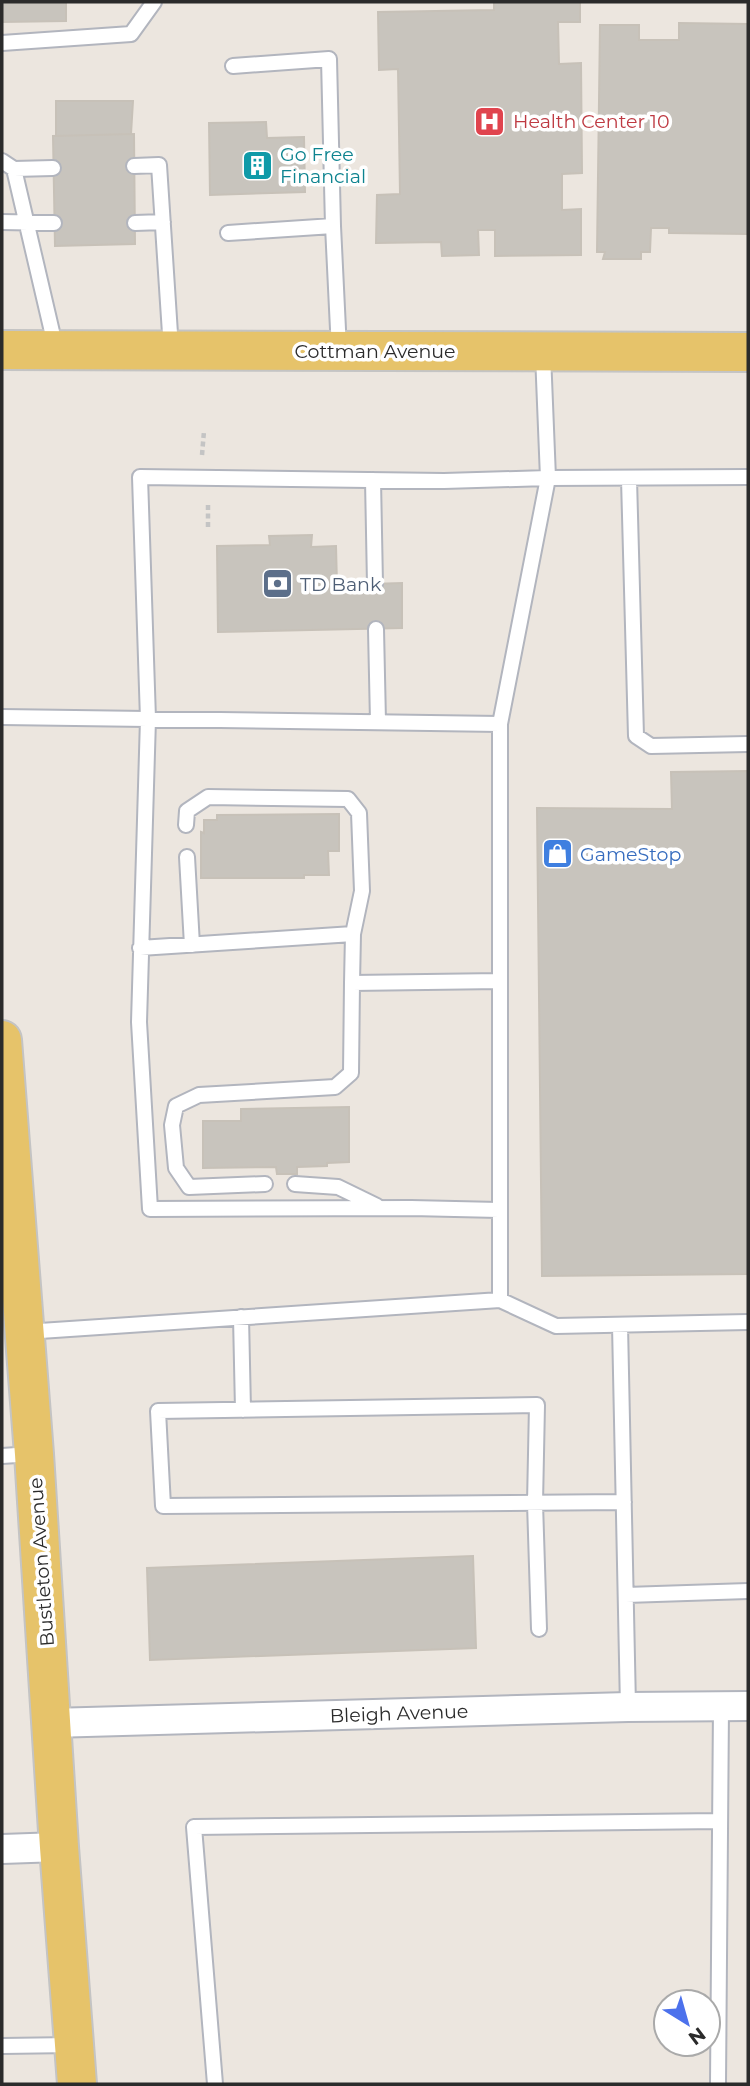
<svg xmlns="http://www.w3.org/2000/svg" width="750" height="2086" viewBox="0 0 750 2086" font-family="Montserrat,sans-serif">
<style>
.building{fill:#c8c4bd;stroke:#c7c1b8;stroke-width:2}
.lines{fill:none;stroke-linecap:round;stroke-linejoin:round}
.service-casing{stroke:#b2b5be;stroke-width:18}
.minor-casing{stroke:#b2b5be;stroke-width:32}
.primary-casing{stroke:#c4c4c4;stroke-width:42}
.path{stroke:#c4c4c4;stroke-width:4.5;stroke-dasharray:5 3.5;stroke-linecap:butt}
.service{stroke:#fff;stroke-width:14}
.minor{stroke:#fff;stroke-width:28}
.primary{stroke:#e6c36a;stroke-width:38}
.labels{text-anchor:middle;stroke-width:7;stroke-linejoin:round;paint-order:stroke}
.health-label{font-size:19px;fill:#be3a42;stroke:#fff;text-anchor:start}
.culture-label{font-size:19px;fill:#0d838f;stroke:#fff;text-anchor:start}
.street-label{font-size:19px;fill:#2b2b2b;stroke:#fff}
.service-label{font-size:19px;fill:#4e5e75;stroke:#fff;text-anchor:start}
.shop-label{font-size:19px;fill:#366cbe;stroke:#fff;text-anchor:start}
</style>
<rect width="100%" height="100%" fill="#ece6df"/>
<!-- building -->
<path class="building" d="M2 2H66V21L2 22Z
M494 2H580V22H558L559 64 581 63 582 173 562 174V210L581 209V255L495 256V230H478L479 255 442 256 441 242 376 243 377 195 400 194 398 69 379 70 378 12 494 10Z
M679 23 748 24V234L669 233V228H651L650 252H641V259H603L605 252H597L600 25H639V40H679Z
M56 101H133L131 134 56 136Z
M266 122 267 138 304 137 305 192 210 195 209 123Z
M134 134 135 244 55 246 53 136Z
M312 535 311 547 336 546 337 585 402 583V628L218 632 217 546 270 545 269 536Z
M748 771V1274L542 1276 537 808 672 809 671 772Z
M339 814V851H328L329 875H304V878H201V832L204 833V820H217V815Z
M349 1107V1162L327 1163V1166L297 1167V1174H277L276 1167 203 1168V1121H241V1109Z
M473 1556 476 1648 150 1660 147 1568Z"/>
<g class="lines">
<defs>
<path id="service" d="M2 43 131 34 154 2
M233 66 329 59 333 226
M2 161 14 169 53 168
M134 166 159 165 171 349
M14 169 56 349
M2 222 54 223
M135 223 163 222
M228 233 333 226 339 350
M629 479 636 736 651 746 748 744
M373 480 375 584
M376 629 378 722
M2 717 500 724
M186 825 187 811 208 797 348 799 359 813 362 891 353 934
M187 857 192 945
M140 948 353 934 352 983 500 981
M265 1184 189 1187 176 1168 172 1125 176 1106 199 1095 335 1087 351 1073 352 983
M295 1184 338 1187 377 1206
M499 1210 411 1208 150 1209 139 1022 148 719 140 477 444 481 548 478 748 477
M500 1300V724L548 478 543 354
M241 1317 243 1410
M620 1325 628 1707
M25 1332 500 1300 556 1326 748 1322
M2 1456 32 1454
M626 1595 748 1591
M539 1629 535 1503 537 1405 158 1411 163 1506 624 1502
M2 2046 73 2045
M215 2084 194 1827 719 1821
M718 2084 721 1707"/>
<path id="minor" d="M51 1723 628 1707 748 1706
M2 1849 59 1847"/>
<path id="primary" d="M2 350 748 352
M2 1040 34 1454 59 1847 77 2084"/>
</defs>
<!-- service casing -->
<use href="#service" class="service-casing"/>
<!-- minor casing -->
<use href="#minor" class="minor-casing"/>
<!-- primary casing -->
<use href="#primary" class="primary-casing"/>
<!-- path -->
<path class="path" d="M202 455 204 431
M208 527V503"/>
<!-- service -->
<use href="#service" class="service"/>
<!-- minor -->
<use href="#minor" class="minor"/>
<!-- primary -->
<use href="#primary" class="primary"/>
</g>
<!-- icons -->
<defs>
<symbol id="hospital-square" viewBox="-11 -11 22 22"><rect x="-9" y="-9" width="18" height="18" rx="4" fill="#e0444e" stroke="#fff"/><path d="M-5-5h3v3.5h4V-5h3V5h-3V1.5h-4V5h-3Z" fill="#fff"/></symbol>
<symbol id="building-square" viewBox="-11 -11 22 22"><rect x="-9" y="-9" width="18" height="18" rx="4" fill="#0f9aa8" stroke="#fff"/><path d="M-4-6H4V6H1V3H-1V6H-4ZM-2.5-4.3h1.7v1.8h-1.7ZM.8-4.3h1.7v1.8H.8ZM-2.5-1h1.7V.8h-1.7ZM.8-1h1.7V.8H.8Z" fill="#fff"/></symbol>
<symbol id="bank-square" viewBox="-11 -11 22 22"><rect x="-9" y="-9" width="18" height="18" rx="4" fill="#5c6f8a" stroke="#fff"/><path d="M-6-4H6V4H-6ZM0-2.3a2.3 2.3 0 1 0 0 4.6a2.3 2.3 0 1 0 0-4.6Z" fill="#fff"/></symbol>
<symbol id="shop-square" viewBox="-11 -11 22 22"><rect x="-9" y="-9" width="18" height="18" rx="4" fill="#3f7fe0" stroke="#fff"/><path d="M-5-2.5h2.3a2.7 3.5 0 0 1 5.4 0H5L5.5 6h-11ZM-1.5-2.5h3a1.5 2.3 0 0 0-3 0Z" fill="#fff"/></symbol>
</defs>
<g fill-rule="evenodd">
<use href="#hospital-square" x="472" y="104" width="35" height="35"/>
<use href="#building-square" x="240" y="148" width="35" height="35"/>
<use href="#bank-square" x="260" y="566" width="35" height="35"/>
<use href="#shop-square" x="540" y="836" width="35" height="35"/>
</g>
<g class="labels">
<!-- health labels -->
<g class="health-label">
<text x="513" y="128">Health Center 10</text>
</g>
<!-- culture labels -->
<g class="culture-label">
<text x="280" y="161">Go Free<tspan x="280" dy="22">Financial</tspan></text>
</g>
<!-- street labels -->
<g class="street-label">
<text x="375" y="358">Cottman Avenue</text>
<text transform="translate(41 1562) rotate(-94)" y="7">Bustleton Avenue</text>
<text transform="translate(399 1713) rotate(-2)" y="7">Bleigh Avenue</text>
</g>
<!-- service labels -->
<g class="service-label">
<text x="300" y="591">TD Bank</text>
</g>
<!-- shop labels -->
<g class="shop-label">
<text x="580" y="861">GameStop</text>
</g>
</g>
<!-- border -->
<rect width="750" height="2086" fill="none" stroke="#2b2b2b" stroke-width="7"/>
<!-- north arrow -->
<g transform="translate(687 2023) rotate(143)"><circle r="33" fill="#ffffff" stroke="#aaaaaa" stroke-width="2"/>
<path d="M0-5L12 26L0 18L-12 26Z" fill="#4c71ec"/>
<text y="-10" font-size="19" font-weight="bold" text-anchor="middle" fill="#2b2b2b">N</text>
</g>
</svg>
